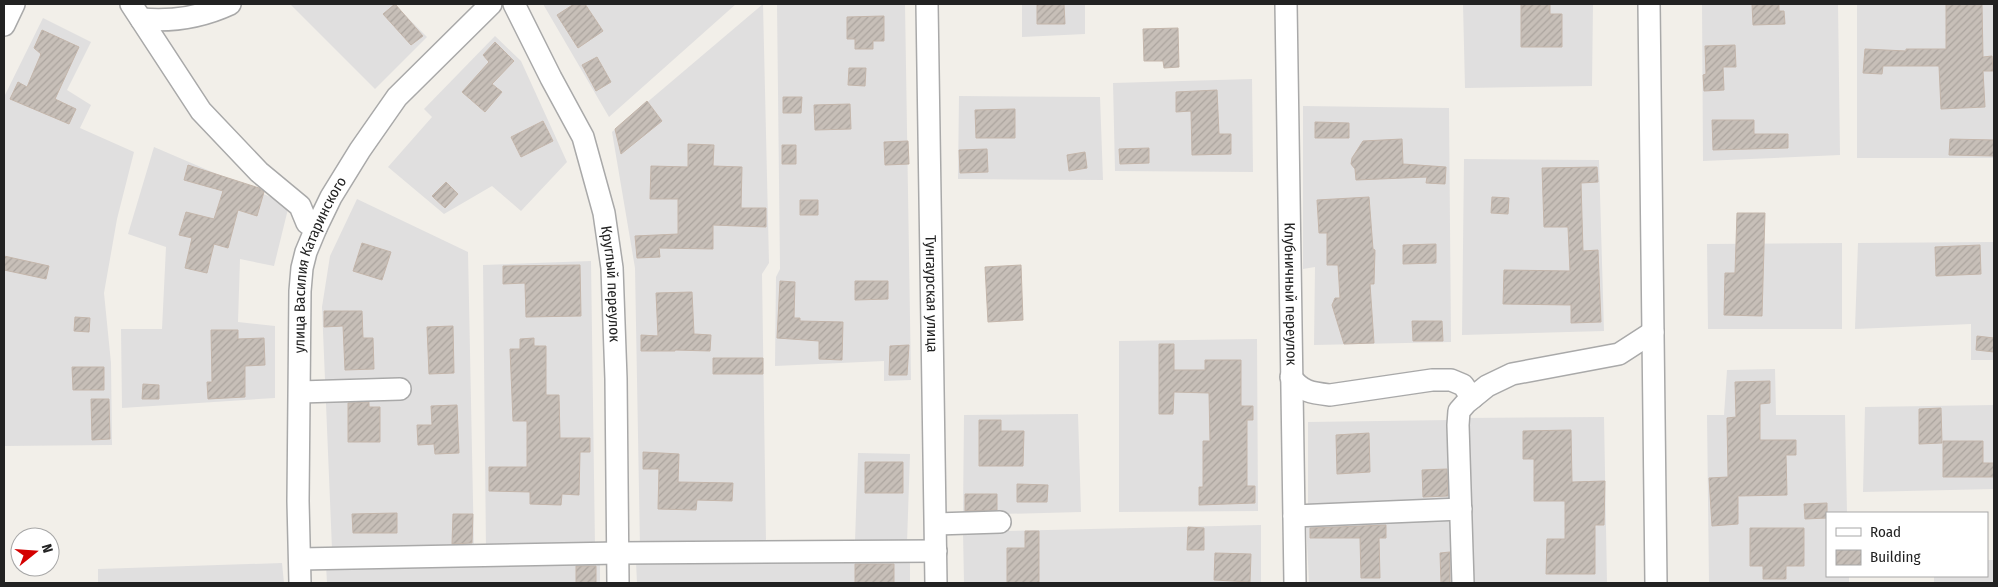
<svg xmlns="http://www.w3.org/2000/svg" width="1998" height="587" viewBox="0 0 1998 587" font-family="'Fira Sans Condensed',sans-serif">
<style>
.residential{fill:#e0dfdf}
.building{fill:url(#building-hatch);stroke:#c4b6ab}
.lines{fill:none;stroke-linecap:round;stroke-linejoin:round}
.street-casing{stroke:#a9a9a9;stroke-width:24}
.street{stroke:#fff;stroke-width:21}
.labels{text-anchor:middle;stroke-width:4;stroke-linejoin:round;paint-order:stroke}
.street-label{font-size:15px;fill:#222;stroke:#fff}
</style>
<defs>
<pattern id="building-hatch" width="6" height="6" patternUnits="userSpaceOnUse" patternTransform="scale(1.25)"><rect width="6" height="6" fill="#c7bfb8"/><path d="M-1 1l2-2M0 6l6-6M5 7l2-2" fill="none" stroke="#aba49e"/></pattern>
</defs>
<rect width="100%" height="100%" fill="#f2efe9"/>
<!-- residential -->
<path class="residential" d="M290 4H394L427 37 375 89Z
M543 4H736L609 117Z
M763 4 769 263 762 274 766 542 640 547 635 268 612 132Z
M777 4H905L911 380 884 381V361L775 366 776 277 780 269Z
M1022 4H1085V34L1022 37Z
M1463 4H1593L1592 86 1465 88Z
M1702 4H1838L1840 155 1703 161Z
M1857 4H1993L1994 158H1857Z
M43 18 91 42 67 90 91 105 80 128 134 152 117 219 104 293 111 363 112 445 4 446V97Z
M495 36 521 61 567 162 521 211 492 186 444 214 388 167 432 117 424 109Z
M1252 79 1253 172 1115 171 1113 83Z
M959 96 1100 97 1103 180 958 179Z
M1303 106 1449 108 1451 342 1314 345 1315 267 1303 269Z
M154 147 289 205 274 266 240 259 238 322 275 326V398L122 408 121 329H162L166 247 128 234Z
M1464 159 1599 160 1604 331 1462 335Z
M357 199 468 252 474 550 332 549 322 307 330 256Z
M1994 242V360H1971V324L1855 329 1858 243Z
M1842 243V329H1708L1707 244Z
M591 261 595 547 486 550 483 265Z
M1257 339 1258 511 1119 512V341Z
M1775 369 1776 415H1845L1847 513H1827V576H1849V583H1709L1707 415H1724L1727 370Z
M1994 405V489L1863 492 1865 407Z
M1078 414 1081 512 963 515 964 415Z
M1604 417 1607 583H1470L1465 418Z
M1452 420 1454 502 1308 509V422Z
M858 453 910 454 907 543 855 542Z
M1456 516 1458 583H1309L1306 520Z
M1261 525V583H964L963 532Z
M910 559V583H637L636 562Z
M600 560V583H327L326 565Z
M1987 560H1994V583H1934V576H1987Z
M282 563 284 583H98V569Z"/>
<!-- building -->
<path class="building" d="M395 4 423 36 411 45 383 14Z
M574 4H585L603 31 578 48 557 15Z
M1037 4H1064L1065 24H1037Z
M1521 4H1550V14H1562V47H1521Z
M1752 4H1779V11H1784L1785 24 1753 25Z
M1946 4H1982L1983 57 1992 56 1993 71H1983L1985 107 1941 109 1939 66H1883L1882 74 1863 73 1865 49 1906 51V49H1946Z
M884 16V41H873V49H855V39H847V17Z
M1178 28 1179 67 1164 68 1163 61H1144L1143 29Z
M42 30 79 47 55 99 76 109 69 124 10 99 18 82 27 87 41 54 34 48Z
M495 42 514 61 492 84 502 92 485 112 462 92 489 62 483 55Z
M1735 45 1736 67H1723L1724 90 1704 91 1703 75 1706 74 1705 46Z
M597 57 611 82 596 91 582 65Z
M849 68H866L865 86 848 85Z
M1217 90 1219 134H1231V154L1192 155 1191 111 1176 112V92Z
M783 97H802L801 113H783Z
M647 101 662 121 621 154 615 129Z
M850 104 851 129 815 130 814 105Z
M1015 109V138H976L975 110Z
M1712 120H1754V134H1788V148L1713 150Z
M543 121 553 141 521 157 511 137Z
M1315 122 1349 123V138H1315Z
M1402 139 1403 164 1446 167 1445 184 1426 183 1427 177 1356 180 1355 169 1351 164 1352 158 1363 141Z
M1950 139 1994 140V156L1949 155Z
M908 141 909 164 885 165 884 142Z
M688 144 714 145 713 166 742 167 741 208H766V227L713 225V249L659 248 660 257 637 258 635 236 678 234V199H650L651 166 688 167Z
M782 145H796V164H782Z
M1149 148V163L1120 164 1119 149Z
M987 149 988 172 960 173 959 150Z
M1085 152 1087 168 1069 171 1067 155Z
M188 165 259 188 264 192 257 216 238 210 228 248 214 244 207 273 185 268 192 238 179 235 186 212 214 219 223 191 184 180Z
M1597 167 1598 182 1581 183 1583 251 1598 250 1601 322 1571 323V305L1503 304 1504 270 1570 271 1568 227H1544L1542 168Z
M446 182 458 194 445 208 432 196Z
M1369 197 1373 249 1375 250 1374 284H1370L1374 343 1344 344 1332 305 1335 298H1340L1338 265H1327V233H1319L1317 200Z
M1492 197 1509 198 1508 214 1491 213Z
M800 200H818V215H800Z
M1737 213H1765L1762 316 1724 315 1725 273H1735Z
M362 243 391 252 382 280 353 271Z
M1436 244V263L1403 264V245Z
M1980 245 1981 274 1936 276 1935 247Z
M4 256 49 266 46 279 4 270Z
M580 265 581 316 526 317 525 283 503 284V266Z
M1021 265 1023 320 988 322 985 267Z
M780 281 795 282 794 318H800V321L843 322 842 360 819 359V341L777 338Z
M855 281H888V299L855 300Z
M692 292 694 334 711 335 710 351 675 350V351H641V335L658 336 656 293Z
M324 311H362L363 338H373L374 369 345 370 343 326 324 327Z
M75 317 90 318 89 332 74 331Z
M1412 321H1442L1443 341H1413Z
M453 326 454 373 429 374 427 327Z
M211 330H238V339L264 338 265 365 245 366V397L208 399 207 382H212Z
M1977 336 1994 338V352L1976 350Z
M534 338V346H546V395H559L560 438H590V452H580L579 495 562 494 561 505 530 504V492L489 491V467H527V421H513L510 349H520V339Z
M1159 344H1174V370H1205V360H1241V406H1253V420H1247V486H1255V503L1199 505V487H1203V441H1210L1209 393 1174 392 1173 414H1159Z
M909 345 907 375H889L890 346Z
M713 358H763V374H713Z
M72 367H104V390H73Z
M1770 381V403L1760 404V440H1796V455H1786L1787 495 1738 496V524L1712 526 1709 478 1728 477 1727 418 1736 417 1735 382Z
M143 384 159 385V399H142Z
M91 399H109L110 439 92 440Z
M369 402V407H380V442H348V403Z
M457 405 459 453 435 454 434 444 418 445 417 425H432L431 406Z
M1941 408 1942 443 1919 444V409Z
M979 420H1001V431H1024L1023 466H979Z
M1571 430 1572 482 1605 481 1604 525H1595V574H1546L1547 539H1565V501H1534V459H1523V431Z
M1369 433 1370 472 1337 474 1336 435Z
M1943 441H1983V463H1994V477H1943Z
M643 452 679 454 678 482 733 483 732 501 697 500 696 510 658 509 659 469H643Z
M865 462H903V493H865Z
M1447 469 1448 496 1423 497 1422 470Z
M1017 484 1048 485 1047 502H1017Z
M965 494H997V510L965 511Z
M1827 503V518L1805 519 1804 504Z
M397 513V533H353L352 514Z
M453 514H473L472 543 452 544Z
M1386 525V538H1379L1380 578H1361L1360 538H1310V528Z
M1188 527 1204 528V550H1187Z
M1750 528H1804V566H1786V579H1763V566H1750Z
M1025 531H1039V583H1007V548H1025Z
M1450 552V583H1441L1440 553Z
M1215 553 1251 554 1250 582 1214 580Z
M855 564H894V583H855Z
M576 566H596V583H576Z"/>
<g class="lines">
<defs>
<g id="street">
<path d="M131 4 201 111 259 172 300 206 307 223 316 228"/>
<path id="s1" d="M514 4 551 78 583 137 604 213 612 268 616 379 618 583"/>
<path id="s2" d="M927 4 936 583"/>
<path id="s3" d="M1286 4 1295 583"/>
<path d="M1649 4 1656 583"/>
<path d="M141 19C172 22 202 17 230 4"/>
<path d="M4 25 14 4"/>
<path d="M1291 377C1301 392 1313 393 1330 395L1432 380H1451L1463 385 1472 398"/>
<path d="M300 392 400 389"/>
<path d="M1294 516 1461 509"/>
<path d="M936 524 1000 522"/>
<path d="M300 559 618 553 936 551"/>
<path id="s4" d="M300 583 298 501 300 291 302 268 306 252 316 228 331 197 360 150 397 97 491 4"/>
<path d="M1463 583 1458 425 1459 411 1466 403 1487 386 1512 374 1619 354 1653 332"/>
</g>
</defs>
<!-- street casing -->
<use href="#street" class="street-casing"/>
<!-- street -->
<use href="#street" class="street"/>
</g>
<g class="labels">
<!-- street labels -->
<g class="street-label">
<text dy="5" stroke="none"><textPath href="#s4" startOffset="322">улица Василия Катаринского</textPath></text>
<text dy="5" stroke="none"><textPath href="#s1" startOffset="300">Круглый переулок</textPath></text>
<text dy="5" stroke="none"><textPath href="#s2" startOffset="290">Тунгаурская улица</textPath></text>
<text dy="5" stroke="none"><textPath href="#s3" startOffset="290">Клубничный переулок</textPath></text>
</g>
</g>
<!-- border -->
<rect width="1998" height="587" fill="none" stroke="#222222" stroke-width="10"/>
<!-- legend -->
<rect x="1826" y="512" width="162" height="65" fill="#ffffff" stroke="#a7a7a7"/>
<rect x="1836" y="528" width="25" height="8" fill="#ffffff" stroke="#a7a7a7"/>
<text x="1870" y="537" font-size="15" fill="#222222">Road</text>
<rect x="1836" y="550" width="25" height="15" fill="url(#building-hatch)" stroke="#a7a7a7"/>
<text x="1870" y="562" font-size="15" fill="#222222">Building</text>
<!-- north arrow -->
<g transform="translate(35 552) rotate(73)"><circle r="24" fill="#ffffff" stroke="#a7a7a7"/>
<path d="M0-4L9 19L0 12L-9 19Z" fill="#d40000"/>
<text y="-8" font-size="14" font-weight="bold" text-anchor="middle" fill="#222222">N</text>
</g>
</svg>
